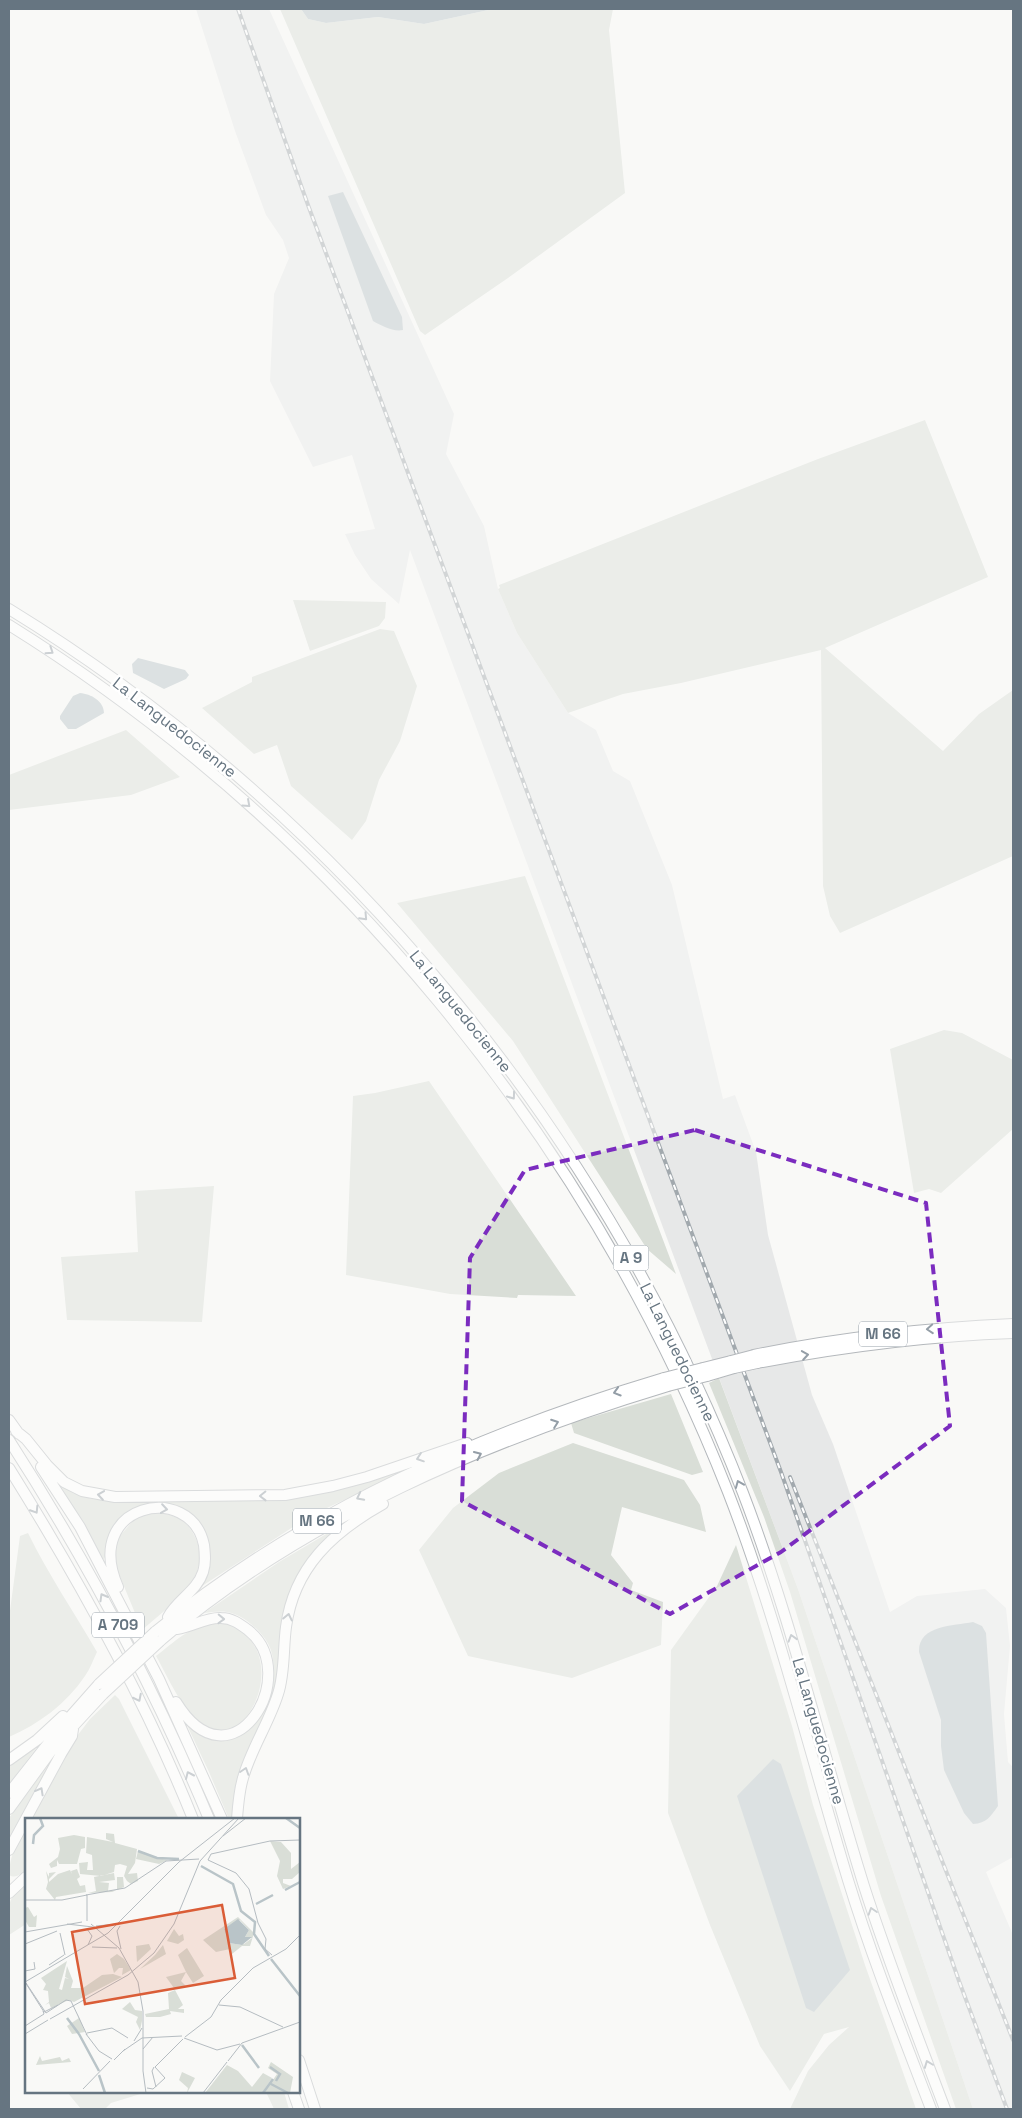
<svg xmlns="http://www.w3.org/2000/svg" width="1022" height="2118" viewBox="0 0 1022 2118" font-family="'Space Grotesk',sans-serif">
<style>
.built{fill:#e7e8e8}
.green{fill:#d9ded7}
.water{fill:#b9c4c8}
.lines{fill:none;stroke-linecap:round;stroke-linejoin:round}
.highway-casing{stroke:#b4b8bc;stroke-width:12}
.highway{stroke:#fff;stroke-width:10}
.rail-casing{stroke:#a2a9ae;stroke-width:4}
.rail{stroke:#fff;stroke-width:2;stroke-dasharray:5.5;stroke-linecap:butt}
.highway-bridge-casing{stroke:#b4b8bc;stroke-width:12;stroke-linecap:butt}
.highway-bridge{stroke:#fff;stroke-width:10}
.oneway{stroke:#949ea7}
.marked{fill:none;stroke:#7b2cbf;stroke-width:4;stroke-dasharray:10 6;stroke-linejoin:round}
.labels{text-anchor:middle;stroke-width:5;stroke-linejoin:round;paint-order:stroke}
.shield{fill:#fff;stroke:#949ea7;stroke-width:1}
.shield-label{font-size:15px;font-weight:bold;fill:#667581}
.street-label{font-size:16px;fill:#667581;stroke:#fff}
.inset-river{fill:none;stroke:#b9c4c8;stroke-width:2.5}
.inset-road{fill:none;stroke:#b5bcc1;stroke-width:1}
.view{fill:#da5d37;fill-opacity:0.15;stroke:#da5d37;stroke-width:2.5}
.inset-edge{fill:none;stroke:#667581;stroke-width:2.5}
</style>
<rect width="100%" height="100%" fill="#f9f9f7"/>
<!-- built -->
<path class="built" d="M196 9H269L454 414 446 454 484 526 498 589 517 633 568 713 596 730 613 771 630 781 672 885 723 1099 735 1095 756 1152 768 1235 812 1395 833 1444 890 1612 917 1596 985 1589 1006 1608 1010 1646 1004 1714 1008 1762 1013 1767V1857L986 1872 1013 1935V2109H973L798 1589 410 550 399 604 371 579 355 555 345 534 375 529 352 455 313 467 270 381 274 294 289 258 283 240 266 215 235 131Z"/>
<!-- green -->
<path class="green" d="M280 9H301L308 19 326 23 378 17 424 24 493 9H613L609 30 625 193 508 278 425 335 420 331Z
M925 420 988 577 825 648 943 751 979 714 1013 690V856L840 933 830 916 823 886 821 650 681 683 623 694 568 713 517 633 498 589 500 588 499 585 818 459Z
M293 600 386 602 385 618 379 626 310 651Z
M380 629 394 631 417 686 400 741 379 780 366 821 352 840 291 786 277 745 254 754 202 708 252 682V677Z
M126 730 180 777 131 795 9 810V775Z
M525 876 676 1274 647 1249 513 1041 397 903Z
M944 1030 962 1033 1013 1060V1129L941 1193 929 1189 914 1193 890 1049Z
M429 1081 576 1296 518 1295 517 1298 450 1294 346 1275 353 1096 375 1093Z
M214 1186 202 1322 67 1320 61 1257 138 1252 135 1191Z
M719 1378 798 1589 973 2109H956L881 1896 790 1592 764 1517 709 1383Z
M671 1394 703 1472 692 1475 574 1433 571 1423Z
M573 1443 684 1480 700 1505 706 1532 622 1507 611 1555 633 1583 631 1590 663 1602 661 1645 572 1678 468 1656 419 1550 453 1508 499 1473Z
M433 1458 310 1516 199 1588 208 1543C198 1532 189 1517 178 1508 159 1494 124 1511 113 1528 107 1537 109 1554 103 1560L60 1485 73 1493 92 1499 129 1501 276 1499Z
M157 1513C173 1514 186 1519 194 1535 217 1575 168 1607 142 1630L116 1567 115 1548 119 1537 137 1516Z
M338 1527 340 1530C324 1543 308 1556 298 1574 280 1605 285 1661 273 1697 266 1721 251 1743 241 1767 235 1783 234 1802 232 1819H229L209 1772 186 1723C192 1728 198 1734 205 1737 213 1740 223 1739 231 1736 238 1733 246 1731 251 1726 268 1710 277 1677 272 1654 269 1638 249 1619 234 1614 224 1610 214 1612 204 1613L279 1562Z
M28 1533C48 1574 74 1612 97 1652 93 1660 90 1669 85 1676 66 1704 39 1724 9 1737V1618L20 1536Z
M736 1545 792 1726 813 1805 865 1965 916 2109H790L808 2071 829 2045 849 2027 824 2034 790 2091 760 2046 710 1925 668 1813 671 1650 717 1586Z
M221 1622C297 1642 251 1756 204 1726 183 1713 168 1677 156 1656 182 1636 188 1627 221 1622Z
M115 1695 119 1699 179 1819H28L74 1740 90 1719Z
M44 1738 9 1784V1764Z
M52 1760 9 1843V1818Z
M26 1824V1871C20 1874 16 1879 9 1875 9 1856 18 1841 26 1824Z
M26 1882V1924L9 1935C9 1908 4 1901 26 1882Z
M67 2092H147L111 2103 105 2109H81Z
M266 2092H284L289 2109H274Z"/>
<!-- water -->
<path class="water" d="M301 9H493L424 24 378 17 326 23 308 19Z
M343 192 402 317 403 330C393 332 382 326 373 321L328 196Z
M138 658 185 670 189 675 186 679 164 689 133 673 132 664Z
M80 693C91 694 104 701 104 713L76 729H68L60 719V716L73 696Z
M973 1622 982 1626 986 1633 998 1806C990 1817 987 1823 973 1824L964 1813 944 1770 941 1746V1720L919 1652C918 1625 953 1626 973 1622Z
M773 1759 781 1764 850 1970 814 2012 806 2008 737 1796Z"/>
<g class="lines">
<defs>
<path id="highway" d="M9 609C341 813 602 1130 743 1493 792 1621 823 1755 864 1886 888 1961 917 2035 945 2109
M9 625C333 827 588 1136 728 1492 777 1618 809 1751 848 1880 872 1958 902 2033 931 2109
M754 1355C841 1337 925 1328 1013 1324
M757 1363C842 1347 927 1336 1013 1333
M703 1368 731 1361
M707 1376 734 1368
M9 1420 19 1434
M16 1431 26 1439 47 1465 64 1482 82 1491 115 1497 285 1495 333 1486 367 1477 467 1443
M9 1440C87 1561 154 1687 209 1819
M41 1467 80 1527 159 1679 222 1819
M9 1468C79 1580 144 1697 193 1819
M118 1587C81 1503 191 1481 204 1545 205 1554 206 1563 203 1572 197 1591 177 1600 168 1617
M155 1632C305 1510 480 1433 664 1378
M160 1641C303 1518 489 1440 668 1386
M176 1702C232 1793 304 1674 248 1630 240 1624 232 1618 221 1618 206 1617 192 1627 177 1629
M9 1760 37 1740 63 1716
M9 1793 61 1727 99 1684
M9 1809 54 1747 103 1694
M237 1819C238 1805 239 1791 243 1778 251 1749 269 1723 278 1694 285 1673 283 1649 286 1627 294 1567 333 1532 383 1504
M9 1850 61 1754 72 1736 73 1729
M9 1893 26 1877
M299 2060 315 2109
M293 2092 299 2109"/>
</defs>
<!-- highway casing -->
<use href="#highway" class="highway-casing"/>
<!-- highway -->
<use href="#highway" class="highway"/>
<defs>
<path id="rail" d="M238 9 308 205 781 1472 959 1981 1007 2109
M790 1477 1013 2040"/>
</defs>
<!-- rail casing -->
<use href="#rail" class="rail-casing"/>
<!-- rail -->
<use href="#rail" class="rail"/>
<defs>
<path id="highway-bridge" d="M731 1361 754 1355
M734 1368 757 1363
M664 1378 703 1368
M668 1386 707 1376
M99 1684 155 1632
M103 1694 160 1641"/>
</defs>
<!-- highway-bridge casing -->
<use href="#highway-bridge" class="highway-bridge-casing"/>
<!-- highway-bridge -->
<use href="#highway-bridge" class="highway-bridge"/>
</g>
<!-- one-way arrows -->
<defs><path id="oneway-chevron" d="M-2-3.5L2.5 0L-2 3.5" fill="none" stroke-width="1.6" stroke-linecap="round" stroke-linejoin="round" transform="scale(1.25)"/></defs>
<g class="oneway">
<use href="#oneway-chevron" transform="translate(50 651) rotate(34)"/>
<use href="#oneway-chevron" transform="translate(247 804) rotate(42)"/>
<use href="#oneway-chevron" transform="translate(364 917) rotate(47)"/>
<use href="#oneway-chevron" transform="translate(512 1096) rotate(54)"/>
<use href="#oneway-chevron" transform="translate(930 1329) rotate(176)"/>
<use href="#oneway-chevron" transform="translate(805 1355) rotate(-9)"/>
<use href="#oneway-chevron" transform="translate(617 1392) rotate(163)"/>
<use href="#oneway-chevron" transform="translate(555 1423) rotate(-20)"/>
<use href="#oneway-chevron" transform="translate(478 1455) rotate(-24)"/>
<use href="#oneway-chevron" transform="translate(420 1458) rotate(161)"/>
<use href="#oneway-chevron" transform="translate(739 1484) rotate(-112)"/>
<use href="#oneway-chevron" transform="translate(101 1495) rotate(-172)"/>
<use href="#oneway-chevron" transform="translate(263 1496) rotate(179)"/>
<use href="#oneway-chevron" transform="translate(360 1497) rotate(153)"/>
<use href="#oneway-chevron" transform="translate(164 1509) rotate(8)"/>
<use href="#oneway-chevron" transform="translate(35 1510) rotate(58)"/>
<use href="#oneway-chevron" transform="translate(103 1597) rotate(-120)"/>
<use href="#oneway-chevron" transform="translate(288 1617) rotate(-78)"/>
<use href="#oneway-chevron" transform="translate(221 1619) rotate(2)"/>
<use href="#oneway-chevron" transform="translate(792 1638) rotate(-107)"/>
<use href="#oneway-chevron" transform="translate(138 1698) rotate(63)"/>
<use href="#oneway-chevron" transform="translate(245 1771) rotate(-72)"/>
<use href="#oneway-chevron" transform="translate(189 1775) rotate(-114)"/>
<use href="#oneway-chevron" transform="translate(40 1791) rotate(-61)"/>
<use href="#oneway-chevron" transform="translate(872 1911) rotate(-108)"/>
<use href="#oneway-chevron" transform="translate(928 2064) rotate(-111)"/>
</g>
<!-- marked area -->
<path d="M0 0H1022V2118H0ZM695 1130 926 1203 950 1426 781 1552 670 1614 462 1501 470 1258 525 1170Z" fill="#f9f9f7" fill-opacity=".55" fill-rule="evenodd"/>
<path class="marked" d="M695 1130 926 1203 950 1426 781 1552 670 1614 462 1501 470 1258 525 1170Z"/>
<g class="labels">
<!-- shield labels -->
<g class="shield">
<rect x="613.5" y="1245.5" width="35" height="25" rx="4"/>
<rect x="859" y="1321.5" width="48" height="25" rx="4"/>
<rect x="293" y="1508.5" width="48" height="25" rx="4"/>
<rect x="92" y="1612.5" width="52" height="25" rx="4"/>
</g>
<g class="shield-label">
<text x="631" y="1263">A 9</text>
<text x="883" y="1339">M 66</text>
<text x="317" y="1526">M 66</text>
<text x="118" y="1630">A 709</text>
</g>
<!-- street labels -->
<g class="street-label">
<text transform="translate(175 727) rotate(38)" y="6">La Languedocienne</text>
<text transform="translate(461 1011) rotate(51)" y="6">La Languedocienne</text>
<text transform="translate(678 1352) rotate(64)" y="6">La Languedocienne</text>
<text transform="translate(819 1731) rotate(74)" y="6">La Languedocienne</text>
</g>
</g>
<!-- overview -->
<g transform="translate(25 1818)">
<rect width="275" height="275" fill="#f9f9f7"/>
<path d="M81 15 89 16 90 25 112 31 110 45 103 56 112 55 113 63 106 66 102 63 99 58 102 48 95 46 90 47 89 54 76 58 55 56 54 45 63 44 62 52H68L67 37 61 35 62 19 88 24 81 21ZM49 17 60 19V30L56 31 52 46H34L32 42V48L26 50 24 46 33 39 35 31 33 20ZM245 23 256 24 266 35V51L275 44V54L267 61H258V65L266 68 258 71 252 58 255 43ZM113 33 132 40 143 42 134 46 111 41ZM52 51 55 59 52 61 55 68 60 67 61 74 31 79 30 82 21 71 23 64 21 53 24 59V55L31 54 24 61V64L33 56 45 52 47 56 46 53ZM89 55 90 62 74 64 84 65 83 73 92 72V59H98L99 69 87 74 63 75 71 73 69 59ZM3 89 9 99 12 97 11 109H4L0 102V90ZM213 99 229 115 225 128H217L207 136 205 131 191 134 178 122ZM215 102 224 112 220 119 227 120 219 126 216 123 217 127 204 125 199 111ZM149 111 154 118 158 116 159 122 153 126 142 123ZM124 126 126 131 112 144 111 128ZM138 127 141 136 115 151 130 137ZM162 130 179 158 168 165 161 154 156 163 162 169 149 170 141 159 161 154 153 137ZM92 136 99 141 106 152 97 157 98 150H94L89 155 85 141ZM42 143 34 171 37 172 40 160 44 161 40 159 42 148 48 163 46 170H58L77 157 88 156 97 159 49 184 44 182 26 190 24 185 20 187 24 184 23 173 18 172 21 166 16 160ZM150 172 158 187 153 191H159V195L145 193 146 196 135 199H121L120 196 144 191 143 175ZM105 184 110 192 117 193V203L115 212 111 204 113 199 97 191ZM52 194 60 214 47 216 42 208 54 200ZM15 238 17 243 35 239 37 243 44 240 46 244 11 247ZM246 244 268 259 265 275H239L252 256 243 250ZM202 247 213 253 227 269 238 255 247 260 237 275H180ZM157 254 170 260 162 275 163 270 154 262Z" fill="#d9ded7" fill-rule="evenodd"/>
<path d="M213 101 224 112 220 119H227L217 127 204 125 199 111Z" fill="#b9c4c8"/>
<path class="inset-river" d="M261 0 275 10M8 26 9 17 18 8 15 0M113 33 132 40 154 41M176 48 208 66 216 93 230 104 229 116 244 138M260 72 275 64M231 86 248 77M246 141 275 178M42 200 54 216M54 216 74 253M217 227 234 250M245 249 255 256 251 263M74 257 80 275M246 266 263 275M238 275 248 261"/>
<path class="inset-road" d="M198 18 221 0M186 36 183 42 211 55 224 71 233 105 241 121 240 131 247 137M186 36 245 23 275 22M61 77 100 70 141 43 174 41M0 82H37L62 77V103M42 106 68 109M66 106 94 130 113 164 118 193V253L121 275M71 108 92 106M95 108 92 113 96 131M62 111 67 118 63 127M0 114 57 104M35 115 40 137M0 126 32 113M67 129 92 130M24 147 39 137M0 153 10 151 9 144M0 164 83 115 154 44 210 0M0 164 19 194 33 187M1 165 21 195 41 182 46 183 62 217M194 187 215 189 258 209M25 201 103 157 129 135 149 106 175 43 214 0M0 208 19 196 18 193M62 215 87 210 103 220M0 216 23 202M61 216 74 233 87 241M160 219 186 199 196 182 228 150 261 131 275 117M159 220 192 232 215 226M109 223 117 210M118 231 128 219M98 233 117 220 157 218M89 242 100 231M203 243 217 225 275 204M129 249 127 253 131 269M130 249 158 221M122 270 128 271 140 260 130 249M58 271 85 243M178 275 202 244"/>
<path class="view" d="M197 87 210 160 60 186 47 114Z"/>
<rect width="275" height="275" class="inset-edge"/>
</g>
<!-- border -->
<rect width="1022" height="2118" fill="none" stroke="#667581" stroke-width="20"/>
</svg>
